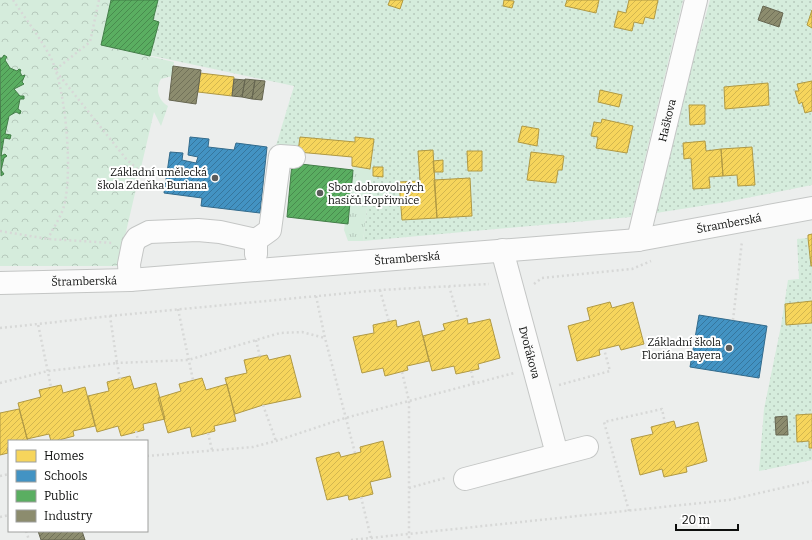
<svg xmlns="http://www.w3.org/2000/svg" width="812" height="540" viewBox="0 0 812 540" font-family="Bitter,serif">
<style>
.grass{fill:url(#grass-tufts)}
.park{fill:url(#park-crowns)}
.garden{fill:url(#garden-dots)}
.homes{fill:url(#homes-hatch);stroke:#b09944}
.schools{fill:url(#schools-hatch);stroke:#336b8c}
.public{fill:url(#public-hatch);stroke:#437e48}
.industry{fill:url(#industry-hatch);stroke:#666651}
.lines{fill:none;stroke-linecap:round;stroke-linejoin:round}
.minor-casing{stroke:#c4c6c5;stroke-width:24}
.path{stroke:#d7d8d7;stroke-width:2.5;stroke-dasharray:2 3;stroke-linecap:butt}
.minor{stroke:#fcfcfc;stroke-width:22}
.poi-dot{fill:#5b5c5b;stroke:#fff;stroke-width:1.5}
.labels{text-anchor:middle;stroke-width:4;stroke-linejoin:round;paint-order:stroke}
.street-label{font-size:11px;fill:#0d0e0d;stroke:#fff}
.poi-label{font-size:11px;fill:#0d0e0d;stroke:#fff;text-anchor:end}
</style>
<defs>
<pattern id="grass-tufts" width="24" height="20" patternUnits="userSpaceOnUse"><rect width="24" height="20" fill="#d5ecdc"/><path d="M3 7l-1-3M5 7V3M7 7l1-3M15 17l-1-3M17 17v-4M19 17l1-3" fill="none" stroke="#b6c9bc"/></pattern>
<pattern id="park-crowns" width="20" height="18" patternUnits="userSpaceOnUse"><rect width="20" height="18" fill="#d5ecdc"/><path d="M2 6a3 3 0 1 1 6 0M12 15a3 3 0 1 1 6 0" fill="none" stroke="#b6c9bc"/></pattern>
<pattern id="garden-dots" width="8" height="8" patternUnits="userSpaceOnUse"><rect width="8" height="8" fill="#d5ecdc"/><path d="M2 2h.1M6 6h.1" fill="none" stroke="#b6c9bc" stroke-width="1.8" stroke-linecap="round"/></pattern>
<pattern id="homes-hatch" width="6" height="6" patternUnits="userSpaceOnUse"><rect width="6" height="6" fill="#f6d55c"/><path d="M-1 1l2-2M0 6l6-6M5 7l2-2" fill="none" stroke="#d2b64f"/></pattern>
<pattern id="schools-hatch" width="6" height="6" patternUnits="userSpaceOnUse"><rect width="6" height="6" fill="#4393c3"/><path d="M-1 1l2-2M0 6l6-6M5 7l2-2" fill="none" stroke="#36769d"/></pattern>
<pattern id="public-hatch" width="6" height="6" patternUnits="userSpaceOnUse"><rect width="6" height="6" fill="#5aae61"/><path d="M-1 1l2-2M0 6l6-6M5 7l2-2" fill="none" stroke="#498c4e"/></pattern>
<pattern id="industry-hatch" width="6" height="6" patternUnits="userSpaceOnUse"><rect width="6" height="6" fill="#8c8c6e"/><path d="M-1 1l2-2M0 6l6-6M5 7l2-2" fill="none" stroke="#717159"/></pattern>
</defs>
<rect width="100%" height="100%" fill="#eceeed"/>
<!-- grass -->
<path class="grass" d="M352 166 372 170 363 241H348L344 230 345 223H347L353 170Z"/>
<!-- park -->
<path class="park" d="M0 0H111L101 45 174 62 172 76 161 79C155 89 158 100 168 106L161 126 154 112 118 266H0Z"/>
<!-- garden -->
<path class="garden" d="M111 0H683L631 217 363 241 372 170 352 166V157L275 149 294 86 101 45Z
M710 0H812V185L726 202 650 214Z
M812 234V460L759 471 764 409 781 326 788 280 799 279 797 239 808 238V235Z"/>
<!-- homes -->
<path class="homes" d="M390 0H403L400 9 388 5Z
M504 0 514 1 512 8 503 6Z
M567 0H599L596 13 565 6Z
M629 0H658L654 19 645 17 643 24 634 22 632 31 614 27 618 11 626 13Z
M812 10V28L807 25Z
M200 73 234 77 232 96 198 92Z
M812 81V111L805 113 802 102 799 104 795 91H799L797 84Z
M768 83 769 105 725 109 724 87Z
M600 90 622 95 619 107 598 102Z
M689 105H705V124L690 125Z
M602 119 633 126 627 153 596 148 598 137 591 136 594 122 601 123Z
M522 126 539 129 537 146 518 142Z
M300 137 355 142V137L374 139 370 169 352 166V157L298 152Z
M705 141 706 151 721 149 723 176 709 177 710 188 693 189 691 158 684 159 683 143Z
M752 147 755 185 738 186 737 175 723 176 721 149Z
M433 150 437 218 402 220 399 182 420 181 418 151Z
M467 151H482V171H468Z
M531 152 564 156 562 170H558L556 183 527 180Z
M443 160V172H434L433 161Z
M373 167H383V177L373 176Z
M470 178 472 216 437 218 434 180Z
M812 234V266H811L808 238V235Z
M812 301V323L786 325 785 304Z
M610 302 612 308 633 302 644 344 621 350 619 345 599 350 600 355 577 361 568 326 590 320 587 308Z
M467 318 468 324 490 319 500 358 478 364 479 369 456 374 454 366 432 371 423 336 445 330 443 324Z
M396 320 397 327 419 321 429 361 407 366 408 370 385 376 383 368 362 373 353 337 374 333 373 325Z
M267 355 269 360 290 355 301 397 263 405 235 414 225 378 247 373 244 360Z
M130 376 134 389 156 383 165 419 143 424 144 430 121 436 118 426 97 432 88 396 109 391 107 382Z
M202 378 206 390 227 384 236 421 214 426 215 431 192 437 190 427 168 433 158 398 181 391 179 384Z
M61 385 63 393 85 387 95 426 73 431 74 436 55 441H51L49 434 27 439 18 403 41 397 39 390Z
M19 409 28 441H9V447L7 448 8 453 0 455V413Z
M812 414V448H809V441L797 442 796 415Z
M674 421 676 428 698 422 707 461 686 467 687 472 664 477 662 469 640 475 631 439 653 434 651 427Z
M383 441 391 477 370 482 373 494 349 500 348 495 327 500 316 458 339 452 341 457 361 452 360 447Z"/>
<!-- schools -->
<path class="schools" d="M190 137 209 139 208 147 234 150 236 143 267 147 260 213 201 206 202 198 164 193 170 152 183 153 182 160 196 163 198 157 188 155Z
M699 315 767 326 759 378 690 367Z"/>
<!-- public -->
<path class="public" d="M111 0H158L153 20 159 22 150 56 101 45Z
M4 55 7 57 5 60 10 68 17 71 19 69 21 70 20 72 22 76 25 75 22 82 24 84 14 89 20 96H24V99H20L18 109 21 111 20 114 16 112 9 116 5 134 11 135 10 139 4 138 1 156 5 154 7 156 4 158 1 170 4 174 1 176 0 58H2Z
M292 163 353 170 348 224 287 217Z"/>
<!-- industry -->
<path class="industry" d="M763 6 783 13 779 27 758 20Z
M173 66 201 70 196 104 169 100Z
M234 79 245 80 242 97 232 96Z
M245 79 255 80 252 99 242 97Z
M255 80 265 81 262 100 252 99Z
M787 416 788 435H776L775 417Z
M38 531H82L85 540H41Z"/>
<g class="lines">
<defs>
<g id="minor">
<path id="s1" d="M638 240 696 0"/>
<path id="s2" d="M502 250 557 454"/>
<path d="M256 254V240L270 230 280 156 294 157"/>
<path d="M130 280 129 264 133 244 137 238 149 232 198 230 220 232 256 240"/>
<path id="s3" d="M0 283 130 280 638 240 812 208"/>
<path d="M465 479 587 447"/>
</g>
</defs>
<!-- minor casing -->
<use href="#minor" class="minor-casing"/>
<!-- path -->
<path class="path" d="M13 0C25 18 39 36 50 56 66 86 73 173 64 206 61 217 53 228 48 239
M99 0 90 42 55 70 127 160 152 181
M0 231 48 239 113 243
M534 284 542 278 632 269 651 261
M449 286 459 320
M380 290 389 322
M316 296 325 338 355 453
M178 309 193 380
M110 316 380 290 489 284
M733 320 742 241
M0 328 38 324
M256 340 260 357
M471 371 474 384
M402 372 409 401V540
M120 379 117 363 188 360 280 333 302 332 325 338
M0 383 48 371 117 363 110 316 38 324 51 387
M559 385 610 371 604 349
M263 405 276 441
M136 431 138 441
M208 433 212 450
M59 440 60 441
M147 456 253 447 276 441 345 418 514 373
M0 476 9 474
M409 488 445 478
M361 497 371 538
M629 511 604 422 662 409 665 423
M0 517 9 515
M26 531 29 540
M351 540 729 500 812 481"/>
<!-- minor -->
<use href="#minor" class="minor"/>
</g>
<!-- markers -->
<g class="poi-dot">
<circle cx="215" cy="178" r="4"/>
<circle cx="320" cy="193" r="4"/>
<circle cx="729" cy="348" r="4"/>
</g>
<g class="labels">
<!-- street labels -->
<g class="street-label">
<text dy="4" stroke="none"><textPath href="#s1" startOffset="123">Haškova</textPath></text>
<text dy="4" stroke="none"><textPath href="#s3" startOffset="732">Štramberská</textPath></text>
<text dy="4" stroke="none"><textPath href="#s3" startOffset="408">Štramberská</textPath></text>
<text dy="4" stroke="none"><textPath href="#s3" startOffset="84">Štramberská</textPath></text>
<text dy="4" stroke="none"><textPath href="#s2" startOffset="106">Dvořákova</textPath></text>
</g>
<!-- poi labels -->
<g class="poi-label">
<text x="207" y="176">Základní umělecká<tspan x="207" dy="13">škola Zdeňka Buriana</tspan></text>
<text x="328" y="191" text-anchor="start">Sbor dobrovolných<tspan x="328" dy="13">hasičů Kopřivnice</tspan></text>
<text x="721" y="346">Základní škola<tspan x="721" dy="13">Floriána Bayera</tspan></text>
</g>
</g>
<!-- legend -->
<rect x="8" y="440" width="140" height="92" fill="#ffffff" stroke="#9e9f9e"/>
<rect x="16" y="450" width="20" height="12" fill="#f6d55c" stroke="#9e9f9e"/>
<text x="44" y="460" font-size="12" fill="#0d0e0d">Homes</text>
<rect x="16" y="470" width="20" height="12" fill="#4393c3" stroke="#9e9f9e"/>
<text x="44" y="480" font-size="12" fill="#0d0e0d">Schools</text>
<rect x="16" y="490" width="20" height="12" fill="#5aae61" stroke="#9e9f9e"/>
<text x="44" y="500" font-size="12" fill="#0d0e0d">Public</text>
<rect x="16" y="510" width="20" height="12" fill="#8c8c6e" stroke="#9e9f9e"/>
<text x="44" y="520" font-size="12" fill="#0d0e0d">Industry</text>
<!-- scale -->
<path d="M676 524v6h62v-6" fill="none" stroke="#0d0e0d" stroke-width="2"/>
<text x="682" y="524" font-size="12" fill="#0d0e0d" stroke="#ffffff" stroke-width="3" paint-order="stroke">20 m</text>
</svg>
